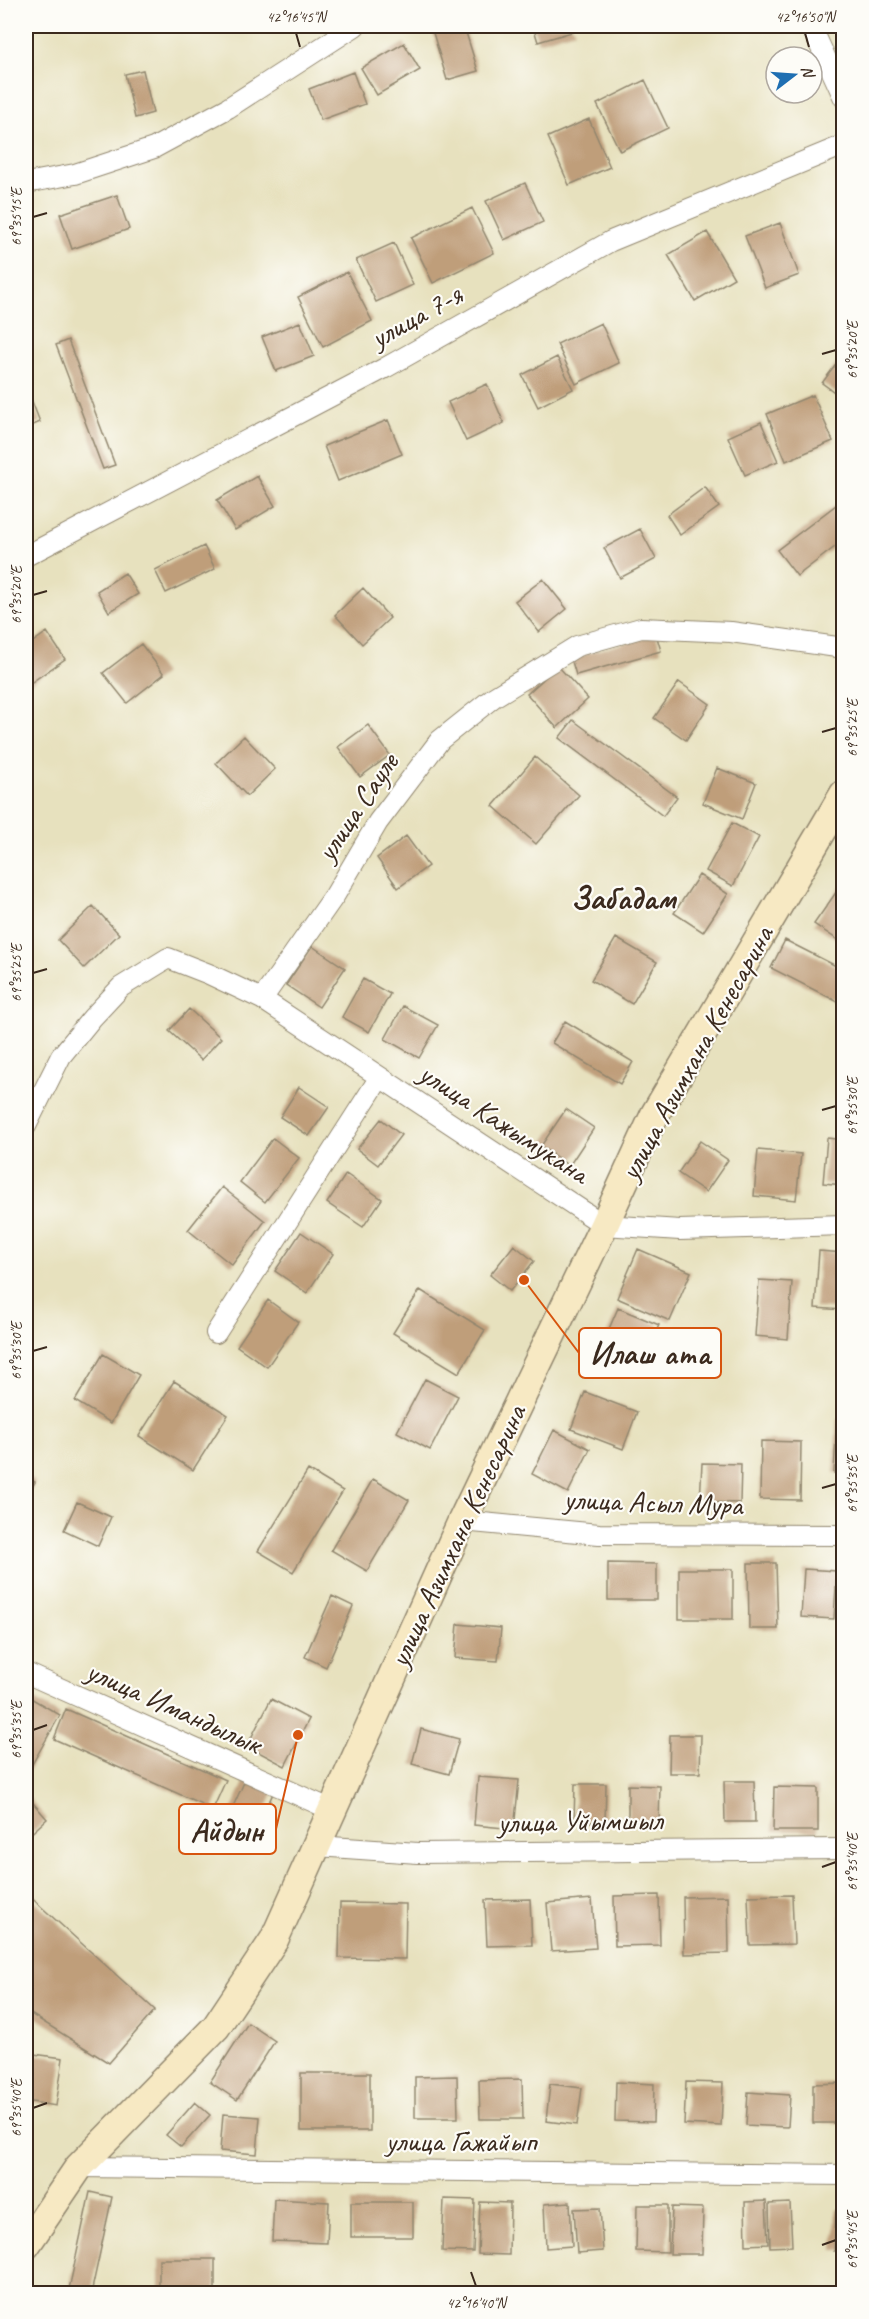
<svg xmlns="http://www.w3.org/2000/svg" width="869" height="2319" viewBox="0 0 869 2319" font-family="Caveat,sans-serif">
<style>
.building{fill:#bf9e7a}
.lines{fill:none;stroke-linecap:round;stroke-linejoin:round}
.street-casing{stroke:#91866e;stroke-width:22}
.secondary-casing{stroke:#91866e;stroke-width:31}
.street{stroke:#fff;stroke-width:20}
.secondary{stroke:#f7e9c3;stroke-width:28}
.ticks{fill:none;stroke:#3b2a1e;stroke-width:2}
.labels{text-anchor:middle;stroke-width:4.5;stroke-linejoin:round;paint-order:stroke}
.street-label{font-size:30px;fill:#3b2a1e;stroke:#fdfcf7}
.quarter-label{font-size:33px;font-weight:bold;fill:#3b2a1e;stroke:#fdfcf7}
.leader{fill:none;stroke:#d7540e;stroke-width:2}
.callout-dot{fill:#d7540e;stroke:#fdfcf7;stroke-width:2}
.callout{fill:#fdfcf7;stroke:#d7540e;stroke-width:2}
.callout-label{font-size:32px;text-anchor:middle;font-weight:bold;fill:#3b2a1e}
.neatline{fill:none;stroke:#3b2a1e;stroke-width:2}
.ticks-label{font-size:15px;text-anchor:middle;fill:#3b2a1e}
</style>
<rect width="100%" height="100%" fill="#fdfcf7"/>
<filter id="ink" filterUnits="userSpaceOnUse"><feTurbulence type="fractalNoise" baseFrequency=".0167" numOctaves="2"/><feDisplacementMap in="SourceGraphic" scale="12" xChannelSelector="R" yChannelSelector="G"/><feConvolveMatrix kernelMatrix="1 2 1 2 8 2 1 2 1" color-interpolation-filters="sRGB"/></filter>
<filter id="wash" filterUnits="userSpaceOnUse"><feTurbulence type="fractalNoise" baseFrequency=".008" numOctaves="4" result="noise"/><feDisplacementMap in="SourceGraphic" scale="24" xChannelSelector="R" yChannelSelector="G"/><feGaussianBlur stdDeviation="1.35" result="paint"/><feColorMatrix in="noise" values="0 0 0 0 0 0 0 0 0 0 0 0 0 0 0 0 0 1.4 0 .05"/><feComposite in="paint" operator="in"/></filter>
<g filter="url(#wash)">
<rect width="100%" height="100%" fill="#e7e1be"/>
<g id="blocks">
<!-- building -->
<path class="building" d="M431 26H464L478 71 447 80Z
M533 26H573L575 31 538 42Z
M404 43 420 70 377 95 361 68Z
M143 70 153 113 135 118 125 74Z
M353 72 365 104 321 120 309 89Z
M645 80 668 128 620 151 597 104Z
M589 119 610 167 569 185 548 137Z
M525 183 543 222 504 240 486 201Z
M117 195 129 229 72 249 60 214Z
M472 208 494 253 433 283 411 238Z
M780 223 799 275 765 288 745 236Z
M707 232 734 278 695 301 668 255Z
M394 243 413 285 376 302 356 260Z
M347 272 372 321 323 347 298 297Z
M300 322 314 356 276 371 262 337Z
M601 323 619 363 576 384 557 344Z
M68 340 115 465 103 469 56 345Z
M844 354V399L822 383Z
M557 357 573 389 538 407 522 375Z
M487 384 504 423 466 441 448 402Z
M26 386 40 422 26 428Z
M813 395 833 441 786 461 767 414Z
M388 420 402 454 338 481 324 446Z
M761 422 778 461 745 475 728 437Z
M257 476 275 506 235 530 217 500Z
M705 487 719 507 680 535 667 515Z
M840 502 844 506V540L797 576 777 550Z
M640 529 656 559 620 578 604 548Z
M204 546 215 569 166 593 155 570Z
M125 573 138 594 109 612 97 591Z
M543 579 567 609 539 632 515 601Z
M363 588 390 618 362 644 335 615Z
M47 632 65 659 26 686V647Z
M656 634 661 651 576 675 571 658Z
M141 644 164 674 127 703 103 673Z
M558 666 588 699 557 728 527 694Z
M679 682 710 704 686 740 654 718Z
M573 720 677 797 663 816 559 738Z
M368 725 390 755 360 777 338 747Z
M244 736 275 769 247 796 216 763Z
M535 757 579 795 536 844 493 806Z
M717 768 756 783 742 819 703 803Z
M732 823 759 837 733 886 706 871Z
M406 836 428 866 398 888 377 858Z
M699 875 728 894 703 932 674 913Z
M844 881V944L814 924Z
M93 906 119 934 84 968 58 940Z
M616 938 657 962 632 1004 591 980Z
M785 940 844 970V1005L771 968Z
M312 946 345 968 319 1007 286 985Z
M363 979 390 994 369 1032 342 1017Z
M403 1006 438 1025 419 1058 385 1039Z
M189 1009 221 1038 201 1060 169 1031Z
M565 1021 633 1062 620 1084 552 1043Z
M299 1087 329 1107 309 1136 280 1117Z
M566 1109 594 1128 569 1166 541 1146Z
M381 1119 401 1135 378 1165 357 1149Z
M273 1138 299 1158 265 1202 240 1182Z
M827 1138 844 1140V1185L823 1183Z
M700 1141 728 1160 706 1192 678 1173Z
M758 1150 801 1154 796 1200 754 1196Z
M346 1174 382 1199 363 1227 327 1203Z
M222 1187 265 1221 232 1265 188 1230Z
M301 1232 333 1254 307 1293 275 1271Z
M514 1245 534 1261 510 1291 490 1275Z
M638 1249 691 1272 670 1321 617 1298Z
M819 1251 844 1253V1310L815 1308Z
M759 1280 792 1282 788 1339 755 1336Z
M420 1290 485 1330 459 1373 393 1333Z
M268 1300 298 1322 267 1367 237 1346Z
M618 1308 659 1325 640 1369 599 1352Z
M103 1354 139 1375 111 1423 75 1401Z
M425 1379 458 1396 430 1450 397 1432Z
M174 1381 228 1415 193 1470 139 1436Z
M585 1392 637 1412 623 1449 571 1429Z
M837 1419H844V1473H834Z
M554 1430 590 1449 568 1493 532 1474Z
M761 1441 801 1442 800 1500 760 1499Z
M702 1463 741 1464 740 1503 700 1502Z
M308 1470 343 1491 293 1572 258 1551Z
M26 1476 35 1482 26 1499Z
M373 1479 409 1500 367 1571 331 1550Z
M77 1502 111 1517 98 1546 64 1530Z
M608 1563 657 1564V1600H608Z
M748 1563H776L778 1629H749Z
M679 1569H733V1619H679Z
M804 1569 837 1571 834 1619 801 1617Z
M332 1596 353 1606 326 1667 305 1657Z
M458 1624 501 1628 498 1661 455 1658Z
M29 1697 60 1715 26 1775V1704Z
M271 1699 309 1719 285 1766 247 1746Z
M66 1709 226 1780 213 1809 54 1739Z
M421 1729 459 1739 449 1774 412 1764Z
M670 1735H701L700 1773H669Z
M478 1777 519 1780 514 1829 474 1825Z
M246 1778 274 1791 249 1847 221 1833Z
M724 1781H754L755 1822H725Z
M575 1784H606L605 1822H574Z
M628 1785 660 1786 659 1824 628 1823Z
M774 1787 818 1788V1831H773Z
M27 1796 47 1819 26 1838V1797Z
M840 1892H844V1955H842Z
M26 1893 155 2010 109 2063 26 2011Z
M659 1895 660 1945 615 1946 614 1896Z
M792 1895 794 1944 750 1945 748 1896Z
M728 1896 729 1953 684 1954 683 1897Z
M530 1899 532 1945 487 1946 485 1900Z
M592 1899 596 1948 551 1951 547 1903Z
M340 1903 406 1904 405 1959 339 1958Z
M248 2023 275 2041 237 2100 210 2082Z
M26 2053 63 2058 56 2106 26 2101Z
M301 2073H370V2131H301Z
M457 2076 458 2118H415V2077Z
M522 2079 523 2119H480L479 2080Z
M616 2082 654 2084 653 2122 615 2121Z
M686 2082 723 2083 721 2126 684 2124Z
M844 2083V2123H813V2084Z
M550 2084 582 2088 577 2125 546 2121Z
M748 2092 790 2095 788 2127 746 2125Z
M195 2102 210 2115 181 2147 166 2135Z
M223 2114 260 2117 257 2154 220 2151Z
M90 2192 112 2197 91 2294H68Z
M274 2199 329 2202 327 2243 272 2241Z
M444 2199 475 2200 473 2252 442 2251Z
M766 2201 768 2244 746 2245 745 2202Z
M351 2202H413V2237H351Z
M480 2202 510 2203 509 2255 478 2254Z
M570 2202 572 2246 546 2248 544 2204Z
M790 2203 792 2246 770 2247 769 2204Z
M637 2205H668V2252L636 2251Z
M672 2207 703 2208 702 2254H670Z
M600 2208 603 2251 577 2253 574 2209Z
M836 2210H844V2251H834Z
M159 2259H215V2294H159Z"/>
</g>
</g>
<g filter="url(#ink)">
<use href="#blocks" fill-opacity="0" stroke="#91866e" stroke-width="1.5"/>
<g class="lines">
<defs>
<path id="street" d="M811 26 844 98
M26 183 75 174 154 148 228 108 355 26
M26 556 385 368 611 241 844 145
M262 999 604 1225 680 1230 844 1225
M26 1126 61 1056 92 1018 121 987 168 958 209 974 262 999 335 895 378 822 440 740 494 697 577 646 641 628 731 632 844 648
M216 1333 380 1077
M462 1521 599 1534 844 1535
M26 1673 332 1810
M317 1846 418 1853 844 1849
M79 2167 844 2175"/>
<path id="secondary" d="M26 2245 79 2167 216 2027 274 1940 462 1521 604 1225 655 1114 844 794"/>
</defs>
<!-- street casing -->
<use href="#street" class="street-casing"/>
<!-- secondary casing -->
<use href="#secondary" class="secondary-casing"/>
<!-- street -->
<use href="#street" class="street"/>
<!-- secondary -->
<use href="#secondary" class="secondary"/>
</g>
</g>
<!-- ticks -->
<path class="ticks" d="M296 33 300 47M805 33 809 47M33 217 47 213M822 354 836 350M33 595 47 591M822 732 836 728M33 973 47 969M822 1110 836 1106M33 1351 47 1347M822 1488 836 1484M33 1730 47 1725M822 1867 836 1862M33 2108 47 2103M822 2245 836 2240M471 2272 476 2286"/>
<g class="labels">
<!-- street labels -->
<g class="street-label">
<text transform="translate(416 316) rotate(-29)" y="10">улица 7-я</text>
<text transform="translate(357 807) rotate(-56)" y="10">улица Сауле</text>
<text transform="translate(696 1053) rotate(-61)" y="10">улица Азимхана Кенесарина</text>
<text transform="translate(504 1123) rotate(33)" y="10">улица Кажымукана</text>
<text transform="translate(653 1502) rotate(2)" y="10">улица Асыл Мура</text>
<text transform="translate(457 1536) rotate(-65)" y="10">улица Азимхана Кенесарина</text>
<text transform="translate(174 1707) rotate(24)" y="10">улица Имандылык</text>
<text transform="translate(580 1821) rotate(-1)" y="10">улица Уйымшыл</text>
<text x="461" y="2151">улица Гажайып</text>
</g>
<!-- quarter labels -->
<g class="quarter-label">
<text x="623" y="909">Забадам</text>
</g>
</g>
<!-- callouts -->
<path class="leader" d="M524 1280L579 1353M298 1735L276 1829"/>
<g class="callout-dot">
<circle cx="524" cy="1280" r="6"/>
<circle cx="298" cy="1735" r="6"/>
</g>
<g class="callout">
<rect x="579" y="1328" width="142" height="50" rx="6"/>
<rect x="179" y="1804" width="97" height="50" rx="6"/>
</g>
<g class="callout-label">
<text x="650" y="1364">Илаш ата</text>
<text x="227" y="1841">Айдын</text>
</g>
<!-- margin -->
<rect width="869" height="2319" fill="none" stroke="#fdfcf7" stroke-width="66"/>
<!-- north arrow -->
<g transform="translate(794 75) rotate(73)"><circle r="28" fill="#fdfcf7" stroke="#afa8a0" stroke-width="1.5"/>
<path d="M0-4.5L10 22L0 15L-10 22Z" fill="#1f6fb2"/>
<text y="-9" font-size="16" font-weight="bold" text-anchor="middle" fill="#3b2a1e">N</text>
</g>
<rect x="33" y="33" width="803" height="2253" class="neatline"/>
<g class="ticks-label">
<text x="296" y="22">42°16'45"N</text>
<text x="805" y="22">42°16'50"N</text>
<text transform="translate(16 217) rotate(-90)" y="5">69°35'15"E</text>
<text transform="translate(852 350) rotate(-90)" y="5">69°35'20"E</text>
<text transform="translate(16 595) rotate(-90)" y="5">69°35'20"E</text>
<text transform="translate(852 728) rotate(-90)" y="5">69°35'25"E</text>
<text transform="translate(16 973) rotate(-90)" y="5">69°35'25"E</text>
<text transform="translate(852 1106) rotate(-90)" y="5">69°35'30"E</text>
<text transform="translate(16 1351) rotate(-90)" y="5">69°35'30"E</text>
<text transform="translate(852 1484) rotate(-90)" y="5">69°35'35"E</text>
<text transform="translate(16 1730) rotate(-90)" y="5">69°35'35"E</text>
<text transform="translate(852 1862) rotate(-90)" y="5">69°35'40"E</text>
<text transform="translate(16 2108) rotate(-90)" y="5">69°35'40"E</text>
<text transform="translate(852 2240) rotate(-90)" y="5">69°35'45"E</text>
<text x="476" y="2308">42°16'40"N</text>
</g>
</svg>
